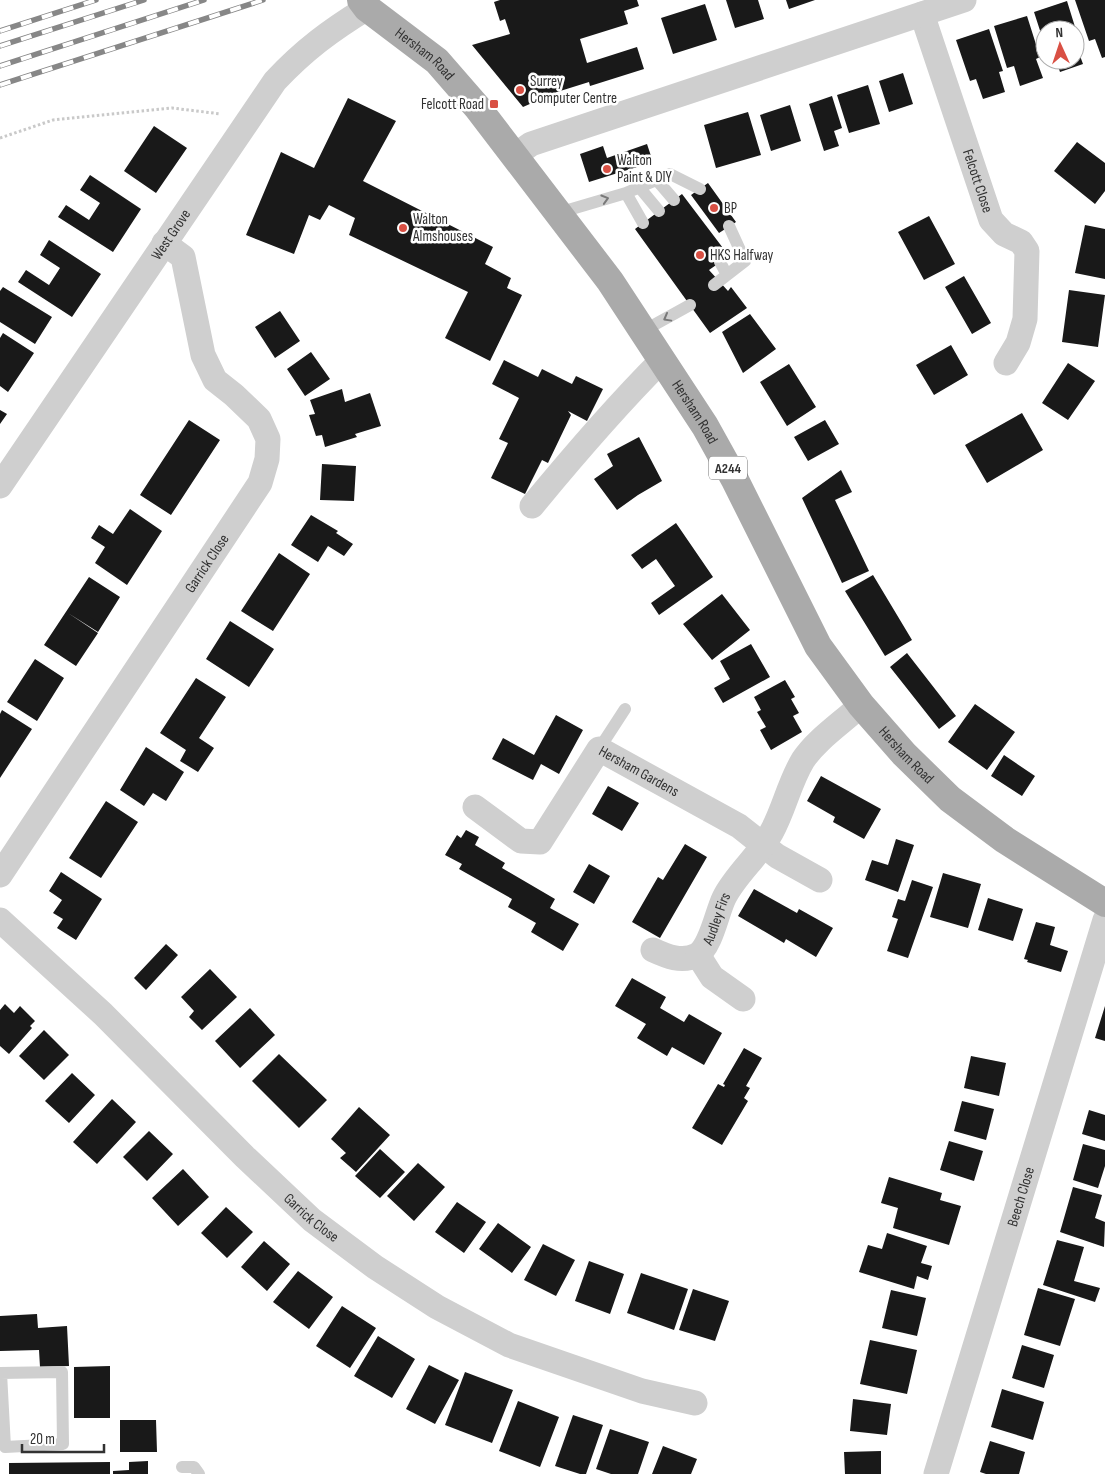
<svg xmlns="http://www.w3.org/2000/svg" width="1105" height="1474" viewBox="0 0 1105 1474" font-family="'Sofia Sans Condensed',sans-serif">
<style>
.building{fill:#191919}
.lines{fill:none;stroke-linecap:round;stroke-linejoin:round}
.path{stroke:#c9c9c9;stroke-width:3;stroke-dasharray:2.5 2.5;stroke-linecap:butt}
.lane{stroke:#cfcfcf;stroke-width:12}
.street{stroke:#cfcfcf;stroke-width:25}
.primary{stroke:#aaa;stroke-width:28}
.rail-casing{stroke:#878787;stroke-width:5.5}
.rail{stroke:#fff;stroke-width:4;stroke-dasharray:11;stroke-linecap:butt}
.oneway{stroke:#797979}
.poi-dot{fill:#d95044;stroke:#fff;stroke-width:2}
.labels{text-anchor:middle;stroke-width:5;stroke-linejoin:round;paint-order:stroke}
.shield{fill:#fff;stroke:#707070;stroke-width:1}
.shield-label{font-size:14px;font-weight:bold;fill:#323232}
.street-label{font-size:15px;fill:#323232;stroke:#fff}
.poi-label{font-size:15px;fill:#323232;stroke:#fff;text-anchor:start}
</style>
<rect width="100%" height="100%" fill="#fff"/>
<!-- building -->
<path class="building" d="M500 0H637L639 6 624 11 628 24 580 39 587 63 637 47 644 69 590 86 589 82 557 92 523 107 472 45 510 34 505 19 500 21 494 2Z
M726 0H758L764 19 735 28Z
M786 0H815L789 9Z
M1075 0H1105V57L1102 58 1095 39 1089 41Z
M1067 1 1080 43 1076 45 1083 64 1060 72 1056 60H1075V30H1045V46L1034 12Z
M705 4 717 40 673 54 661 18Z
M1027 16 1040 57 1036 59 1043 78 1020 86 1014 66 1007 68 994 26Z
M989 29 1003 71 999 72 1005 92 983 99 976 79 970 81 956 40Z
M903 73 913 104 889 112 879 81Z
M868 85 880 124 849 133 837 95Z
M832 96 842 128 834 131 839 146 824 151 809 104Z
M348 98 396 121 363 181 493 247 485 264 511 278 507 288 522 295 490 361 445 338 468 292 349 235 355 218 329 205 320 220 309 215 294 254 246 235 281 152 314 168Z
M790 105 801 141 771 151 760 115Z
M748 112 761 155 716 168 704 125Z
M154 126 187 148 156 193 124 171Z
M1077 142 1105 163V191L1095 204 1054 171Z
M647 144 653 162 589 182 580 154 603 146 607 158Z
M90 175 141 209 113 252 58 217 66 205 89 220 100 203 80 190Z
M708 183 736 222 719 233 691 195Z
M682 194 729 256 709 270 728 291 731 287 747 308 710 333 635 229Z
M929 216 955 264 924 280 898 232Z
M1085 225 1105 229V279L1075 273Z
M49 240 101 274 72 317 18 282 26 270 49 285 60 268 40 255Z
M964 276 991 323 972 334 945 287Z
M3 287 52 317 35 344 0 322V291Z
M1069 290 1105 295 1098 347 1062 342Z
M280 311 300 341 275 358 255 327Z
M750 314 776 349 743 373 722 332Z
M3 333 34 353 8 392 0 386V338Z
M951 345 968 375 934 395 916 365Z
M311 352 330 379 305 396 287 369Z
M504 360 538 377 542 369 572 384 576 376 603 389 587 421 568 411 571 415 548 463 542 460 525 494 491 478 508 443 499 439 519 398 492 384Z
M1068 363 1095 381 1068 420 1042 403Z
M789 364 816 407 787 426 760 382Z
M342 389 345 402 370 393 381 426 355 434 357 437 325 447 322 435 316 436 309 415 315 414 310 400Z
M0 410 7 414 0 424Z
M1022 413 1043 450 987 483 965 445Z
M189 420 220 440 171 515 140 495Z
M825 420 839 444 808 461 794 437Z
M639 437 662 481 638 495 617 510 594 479 613 466 607 454Z
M322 464 356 466 354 501 320 500Z
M841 470 852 492 835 500 869 571 842 583 802 498Z
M130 509 162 531 127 585 95 563 105 547 91 538 99 525 113 534Z
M311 515 338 531 336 533 353 544 344 556 328 546 318 562 291 545Z
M676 523 713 577 659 615 651 603 675 586 656 559 642 569 631 555Z
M279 553 310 574 273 631 241 611Z
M873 575 912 640 885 656 845 591Z
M89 577 120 597 98 632 68 613 98 633 76 666 44 645Z
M722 594 750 630 712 660 683 624Z
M230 621 274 649 249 687 206 659Z
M751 644 770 677 723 703 714 688 730 679 720 661Z
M907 653 956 716 939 729 890 667Z
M35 659 64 678 37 721 7 702Z
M196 678 226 697 199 738 214 748 198 772 180 761 186 750 160 733Z
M785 680 795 697 791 699 799 713 793 716 802 732 771 750 760 730 766 727 757 712 761 710 754 697Z
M975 704 1015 732 987 770 948 742Z
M2 710 32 729 0 778V714Z
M556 715 583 730 559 774 541 764 533 780 492 759 503 738 534 755Z
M146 747 184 772 166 801 153 793 144 806 120 790Z
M1004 755 1035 776 1022 796 991 776Z
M821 776 881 809 864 839 833 822 835 817 807 801Z
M608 786 639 803 622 831 592 814Z
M106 801 138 822 101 878 69 858Z
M466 830 479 837 475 845 505 863 502 868 555 899 550 908 579 924 563 951 531 932 536 923 508 907 512 899 459 869 462 864 445 855 457 835 461 838Z
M896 839 914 845 898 892 865 880 872 860 888 865Z
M685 844 707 857 660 938 632 922 658 877 663 880Z
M589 864 610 876 594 904 573 892Z
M61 872 102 899 76 940 57 928 63 919 53 913 62 900 49 891Z
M943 873 981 884 968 928 930 917Z
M912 880 933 887 908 958 887 951 898 919 892 917 898 899 905 901Z
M754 889 797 913 799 909 833 928 816 957 786 939 784 943 738 916Z
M988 898 1023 909 1013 941 978 930Z
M1036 922 1055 927 1050 945 1068 951 1061 972 1027 962 1028 960 1024 959Z
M166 944 178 955 146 990 134 978Z
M210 969 237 997 202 1030 189 1017 194 1011 181 997Z
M632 978 666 997 660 1008 684 1022 689 1014 722 1033 704 1065 672 1047 667 1056 637 1038 646 1024 615 1006Z
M5 1004 14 1013 20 1006 35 1021 30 1026 32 1028 9 1054 0 1046V1010Z
M1105 1006V1041L1095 1038Z
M250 1008 275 1035 240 1068 215 1041Z
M44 1030 69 1055 44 1080 19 1056Z
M744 1048 762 1058 746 1086 750 1088 744 1098 748 1101 722 1145 692 1128 718 1084 724 1087 725 1085 723 1084Z
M279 1054 327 1100 299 1128 252 1081Z
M971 1056 1006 1063 999 1096 964 1088Z
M72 1073 95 1095 69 1123 45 1101Z
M112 1099 136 1122 97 1164 73 1142Z
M962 1101 994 1109 986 1140 954 1131Z
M359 1107 390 1135 356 1172 340 1158 346 1153 331 1139Z
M1089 1110 1105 1115V1141L1082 1134Z
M149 1131 173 1154 147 1181 123 1157Z
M949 1141 983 1151 974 1181 940 1170Z
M1083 1144 1105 1150V1166L1098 1188 1073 1180Z
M380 1149 405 1172 380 1198 355 1176Z
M418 1163 445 1187 414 1221 387 1196Z
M183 1169 209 1197 178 1226 152 1198Z
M889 1177 942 1193 940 1200 961 1206 949 1245 893 1228 898 1208 881 1203Z
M1073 1187 1102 1195 1095 1218 1105 1222 1104 1247 1060 1232Z
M457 1202 486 1222 464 1253 435 1232Z
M226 1207 253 1232 227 1258 201 1233Z
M498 1223 531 1247 512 1273 479 1249Z
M887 1233 927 1246 921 1263 932 1266 928 1280 917 1276 914 1289 859 1272 868 1245 882 1249Z
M1057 1240 1084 1247 1074 1281 1100 1288 1095 1302 1043 1285Z
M264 1241 290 1264 267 1291 241 1267Z
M543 1244 575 1260 556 1296 524 1280Z
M589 1261 624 1274 610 1314 575 1301Z
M298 1271 333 1297 309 1329 273 1302Z
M641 1273 688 1289 674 1330 627 1313Z
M1038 1288 1075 1299 1060 1346 1024 1335Z
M693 1289 729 1301 715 1341 679 1330Z
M891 1290 926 1298 917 1336 882 1328Z
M342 1306 376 1328 350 1368 316 1346Z
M37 1314 38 1328 67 1326 69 1366 40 1367 39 1350 0 1351V1316Z
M378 1336 415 1359 392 1398 354 1376Z
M870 1340 917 1350 907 1394 860 1384Z
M1022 1345 1054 1355 1044 1388 1012 1378Z
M429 1365 459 1380 435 1424 406 1409Z
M110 1366V1418H74V1367Z
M465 1372 513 1390 492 1443 445 1425Z
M1002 1389 1044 1402 1033 1440 991 1427Z
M853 1399 891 1404 887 1435 850 1431Z
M518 1401 559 1417 540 1467 499 1451Z
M573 1415 603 1425 586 1474H580L555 1466Z
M120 1420H156L157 1452H120Z
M610 1429 649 1442 638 1474H611L596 1469Z
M990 1441 1025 1452 1019 1474H986L980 1472Z
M663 1446 697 1459 691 1474H652Z
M881 1451V1474H845L844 1452Z
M148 1461V1474H113V1471L129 1470V1462Z
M110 1462V1474H9V1463Z"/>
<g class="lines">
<!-- path -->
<path class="path" d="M0 138 53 120 172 108 221 114"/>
<!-- lane -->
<path class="lane" d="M656 179 674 200
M639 187 659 211
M626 193 670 174 700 189
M558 213 626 193 643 223
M720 262 727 275
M714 285 745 261 729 226
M643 331 690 305
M599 749 625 709
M0 1373 62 1372 63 1444 5 1447 1 1373
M182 1467H194L199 1474"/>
<!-- street -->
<g class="street">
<path id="s1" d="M922 14 991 220 1004 234 1021 242 1027 251 1025 319 1018 343 1006 363"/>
<path d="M514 156 531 144 964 0"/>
<path id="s2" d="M0 486 275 81C304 50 331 30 367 8"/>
<path d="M532 506C574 455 616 406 662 360"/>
<path id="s3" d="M475 807 521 841 540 842 599 749 739 826 777 856 820 880"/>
<path id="s4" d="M0 875 260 483 267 459 268 439 259 419 234 395 215 380 203 355 183 257 164 243"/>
<path id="s5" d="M0 920 103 1014 245 1157 312 1220 375 1267 437 1307 509 1345 642 1391 695 1403"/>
<path id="s6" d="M653 950C666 956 682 963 697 955 711 947 717 912 724 898 735 875 759 856 771 833 784 810 789 783 803 760 817 739 842 723 861 705"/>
<path d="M698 955 712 977 743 999"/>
<path id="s7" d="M936 1474 1105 920"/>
</g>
<!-- primary -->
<path class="primary" id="s8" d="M361 0 367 8 437 61 477 107 610 281 705 426 735 480 818 646 861 705 904 754 950 799 1005 840 1105 903"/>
<defs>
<path id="rail" d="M0 31 96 0
M0 46 144 0
M0 66 204 0
M0 85 263 0"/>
</defs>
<!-- rail casing -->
<use href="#rail" class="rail-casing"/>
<!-- rail -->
<use href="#rail" class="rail"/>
</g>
<!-- one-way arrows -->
<defs><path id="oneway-chevron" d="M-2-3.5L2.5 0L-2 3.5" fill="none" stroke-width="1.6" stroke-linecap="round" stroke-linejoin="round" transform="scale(1.25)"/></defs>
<g class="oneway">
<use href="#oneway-chevron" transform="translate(605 199) rotate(-17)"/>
<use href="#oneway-chevron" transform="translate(667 318) rotate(151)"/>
</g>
<!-- markers -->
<g class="poi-dot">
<circle cx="520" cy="90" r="5"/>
<rect x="489" y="99" width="10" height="10" rx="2.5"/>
<circle cx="607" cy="169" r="5"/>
<circle cx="714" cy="208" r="5"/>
<circle cx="403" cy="228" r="5"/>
<circle cx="700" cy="255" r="5"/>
</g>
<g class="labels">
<!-- shield labels -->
<rect class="shield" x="709" y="456.5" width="38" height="23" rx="4"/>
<g class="shield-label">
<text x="728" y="473">A244</text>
</g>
<!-- street labels -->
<g class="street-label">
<text dy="5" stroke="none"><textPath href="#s8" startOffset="84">Hersham Road</textPath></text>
<text dy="5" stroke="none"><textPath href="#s1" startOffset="176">Felcott Close</textPath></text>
<text dy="5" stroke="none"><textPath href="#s2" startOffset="304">West Grove</textPath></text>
<text dy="5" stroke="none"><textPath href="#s8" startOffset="534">Hersham Road</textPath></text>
<text dy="5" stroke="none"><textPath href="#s4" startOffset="374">Garrick Close</textPath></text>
<text dy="5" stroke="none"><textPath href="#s8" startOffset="939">Hersham Road</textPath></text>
<text dy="5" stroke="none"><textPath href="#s3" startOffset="232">Hersham Gardens</textPath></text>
<text dy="5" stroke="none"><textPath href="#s6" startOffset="88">Audley Firs</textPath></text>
<text dy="5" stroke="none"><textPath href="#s7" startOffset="290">Beech Close</textPath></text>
<text dy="5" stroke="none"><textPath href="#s5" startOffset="431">Garrick Close</textPath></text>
</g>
<!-- poi labels -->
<g class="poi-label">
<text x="530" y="86">Surrey<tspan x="530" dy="17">Computer Centre</tspan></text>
<text x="484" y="109" text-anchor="end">Felcott Road</text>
<text x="617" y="165">Walton<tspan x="617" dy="17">Paint &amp; DIY</tspan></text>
<text x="724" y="213">BP</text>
<text x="413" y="224">Walton<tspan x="413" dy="17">Almshouses</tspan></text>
<text x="710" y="260">HKS Halfway</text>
</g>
</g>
<!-- north arrow -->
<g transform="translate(1060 45) rotate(357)"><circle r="24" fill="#ffffff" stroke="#adadad"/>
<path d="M0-4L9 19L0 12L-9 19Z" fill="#d95044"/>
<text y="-8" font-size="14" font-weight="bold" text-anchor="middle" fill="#323232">N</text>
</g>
<!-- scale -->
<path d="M22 1444v8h82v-8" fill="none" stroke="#323232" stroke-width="2.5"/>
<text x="30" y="1444" font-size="15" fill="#323232" stroke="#ffffff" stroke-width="4" paint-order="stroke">20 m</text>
</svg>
